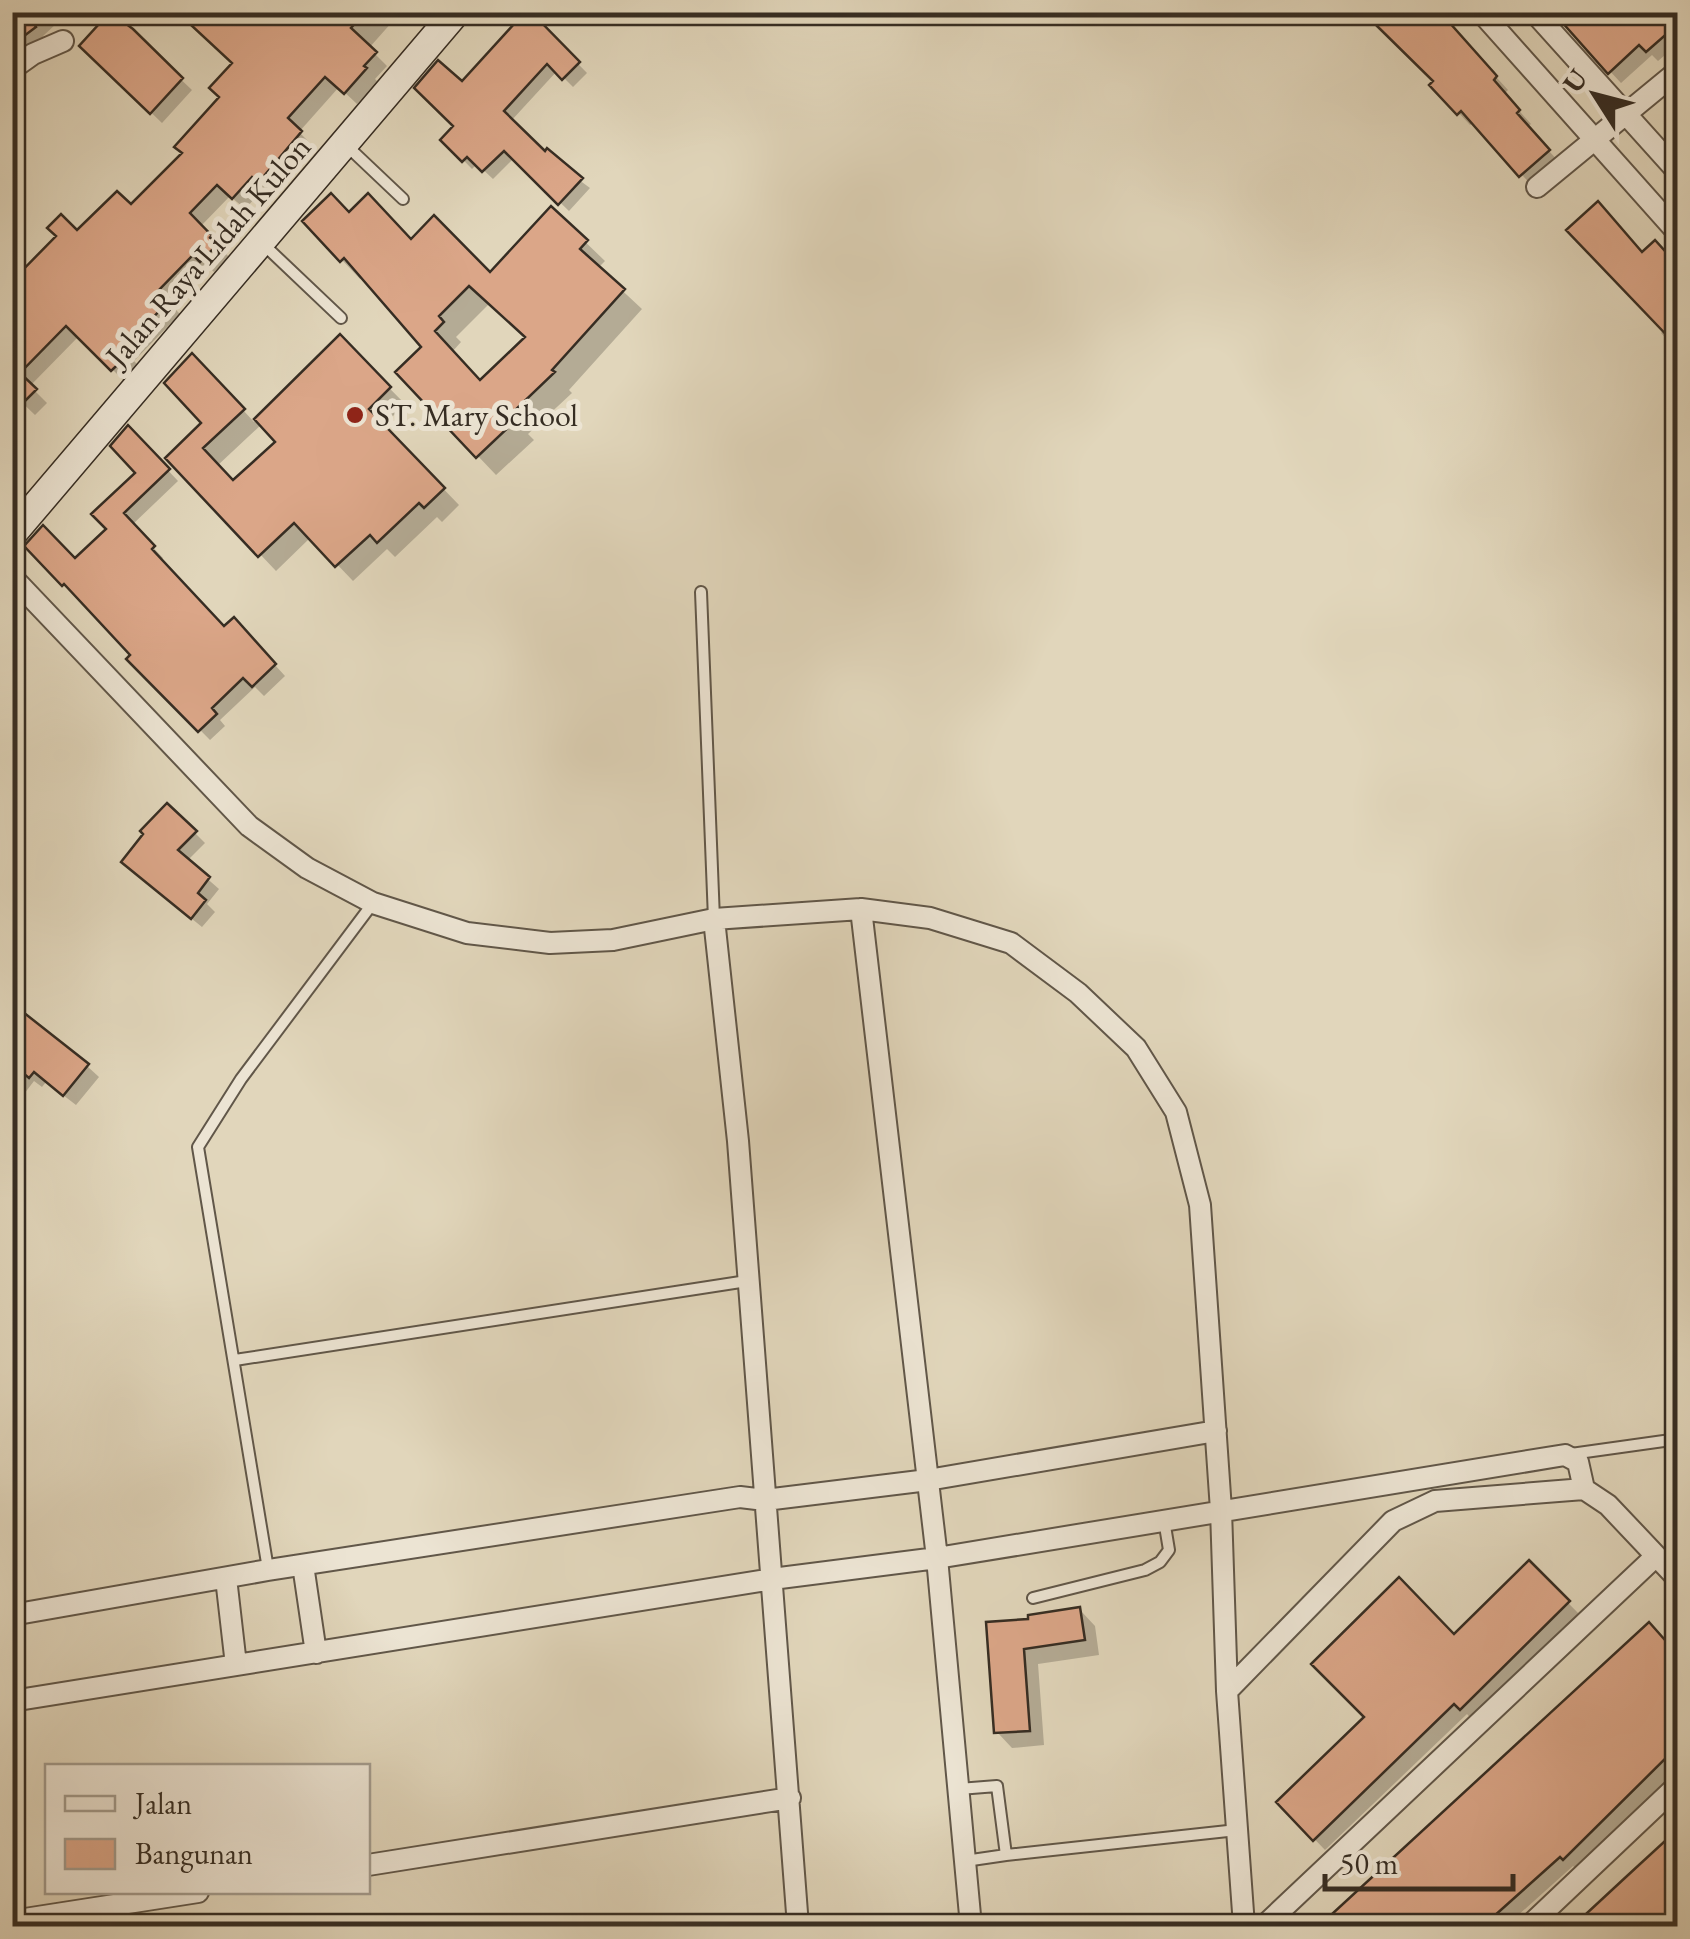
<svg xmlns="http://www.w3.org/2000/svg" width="1690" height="1939" viewBox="0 0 1690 1939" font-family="'EB Garamond',serif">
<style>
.shadow{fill:#0003;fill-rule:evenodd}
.building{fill:#dba688;stroke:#362d23;stroke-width:2.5;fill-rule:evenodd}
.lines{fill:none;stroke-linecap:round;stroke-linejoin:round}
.lane-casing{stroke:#615749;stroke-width:14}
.street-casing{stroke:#615749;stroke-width:24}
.secondary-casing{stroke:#362d23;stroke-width:31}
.lane{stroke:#ece4d3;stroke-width:10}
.street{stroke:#ece4d3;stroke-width:20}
.secondary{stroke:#ece4d3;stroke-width:28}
.poi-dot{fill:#8f2418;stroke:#ece4d3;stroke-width:4}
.labels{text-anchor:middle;stroke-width:10;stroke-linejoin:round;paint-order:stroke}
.street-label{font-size:32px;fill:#362d23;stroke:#ece4d3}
.poi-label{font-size:32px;fill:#362d23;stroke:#ece4d3;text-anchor:start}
</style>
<rect width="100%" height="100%" fill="#e1d6bb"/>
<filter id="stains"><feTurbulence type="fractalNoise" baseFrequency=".002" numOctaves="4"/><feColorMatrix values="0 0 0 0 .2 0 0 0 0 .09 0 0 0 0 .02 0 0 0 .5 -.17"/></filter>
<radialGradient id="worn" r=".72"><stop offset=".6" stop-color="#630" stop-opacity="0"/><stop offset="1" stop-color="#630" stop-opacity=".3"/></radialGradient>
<!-- shadow -->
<path class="shadow" d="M12 12H69L43 36 45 38 12 64Z
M180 12H401L369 48 387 66 375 79 378 82 357 104 339 87 299 132 312 145 272 193 265 187 245 209 230 196 200 227 229 257 214 272 207 265 170 304 180 314 134 361 140 367 125 382 79 336 30 386 47 403 35 415 12 393V282L77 234 131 208 185 154 222 97 235 63Z
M511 12H532L539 20 537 22 587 73 573 87 557 71 511 121 545 155 590 188 569 211 514 158 493 179 477 164 472 169 444 140 457 127 462 84 520 22Z
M732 12H766L767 24 743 26Z
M1437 12 1508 90 1504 94 1531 124 1527 127 1560 163 1533 187 1474 122 1470 125 1433 85 1437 81Z
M1678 12V44L1658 61 1652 55 1621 83 1556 13Z
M112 14 192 90 162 123 82 46Z
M1678 121V147L1664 132Z
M551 209 605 261 598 268 642 309 569 390 572 393 528 434 534 440 496 475 398 372 425 347 363 276 360 279 342 260 349 215 490 276ZM490 303 528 338 481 383 452 352 461 342 456 337Z
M1655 244 1678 267V352L1661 333 1665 329 1643 255Z
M340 338 405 404 383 426 459 505 442 522 437 517 395 557 387 549 353 581 311 537 276 571 169 458 205 424 208 372 254 422ZM262 424 279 442 234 483 217 466Z
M128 428 178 481 132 525 163 558 160 561 224 629 244 631 285 676 264 696 255 687 220 720 225 726 210 740 130 659 134 655 27 546 75 561 110 529 138 473Z
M168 806 205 843 187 861 219 889 207 904 215 912 202 927 134 872Z
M12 1024 87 1066 99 1077 76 1105 46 1082 42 1087 34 1081 21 1098 12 1091Z
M1529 1563 1579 1614 1472 1720 1467 1714 1325 1850 1279 1802Z
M1080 1610 1095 1626 1099 1655 1038 1664 1044 1745 1012 1748 997 1732 1031 1621Z
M1678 1638V1769L1576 1869 1573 1866 1506 1926H1340L1332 1918 1665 1643Z
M1678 1832V1926H1577Z"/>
<!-- building -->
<path class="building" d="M12 12H26L36 27 12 45Z
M110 12 133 29 183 78 150 114 79 46Z
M177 12H279L289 21 297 12H365L351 28 377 52 364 66 367 68 344 94 325 77 288 118 302 131 258 183 252 177 232 199 217 185 190 213 219 243 200 262 193 255 159 290 170 300 124 347 130 353 111 371 66 326 20 373 37 389 12 414V281L56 236 47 228 61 214 77 230 117 191 131 204 182 153 174 147 219 97 209 88 232 63Z
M525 12H531L580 62 562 80 547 64 504 111 545 151 547 148 583 178 558 205 504 151 482 172 467 157 462 162 440 140 453 126 414 88 438 60 462 81Z
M1369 12H1440L1497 76 1494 80 1520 110 1517 113 1550 150 1519 177 1461 111 1457 115 1429 85 1433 81 1377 26 1379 23Z
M1553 12H1678V24L1646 52 1639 45 1608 74Z
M331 193 349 212 368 193 411 239 434 215 490 272 551 206 588 240 580 249 625 289 552 370 555 372 512 413 517 419 476 458 395 372 421 347 344 258 340 262 302 221ZM469 286 525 337 480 380 435 331 444 322 439 316Z
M1598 201 1642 252 1655 240 1674 261 1670 264 1678 273V347L1566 230Z
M340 334 391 387 369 409 445 488 424 508 419 503 377 543 370 535 335 567 294 523 258 557 165 458 201 423 164 383 192 353 245 409 203 448 233 480 275 442 254 419Z
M128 425 170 469 124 513 155 546 152 549 224 626 234 617 276 664 252 687 243 678 212 708 217 714 198 732 126 659 130 655 64 584 62 586 24 546 43 525 75 558 106 529 91 514 135 473 110 446Z
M167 803 197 831 178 850 210 877 198 893 206 900 191 919 121 862 143 834 140 831Z
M23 1012 89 1064 63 1096 34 1072 29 1078 12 1064V1024Z
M1529 1560 1570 1601 1460 1710 1454 1704 1313 1841 1276 1802 1364 1717 1311 1664 1399 1577 1454 1634Z
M1080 1607 1085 1640 1024 1649 1030 1731 994 1733 986 1622 1028 1619V1615Z
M1649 1622 1665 1640 1678 1629V1746L1563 1860 1560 1857 1483 1926H1319Z
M1678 1829V1926H1573L1627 1876Z"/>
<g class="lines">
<defs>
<path id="lane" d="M346 145 403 199
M262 243 341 318
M701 592 714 919
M235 1360 747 1281
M1571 1454 1678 1439
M268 1569 198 1147 241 1079 373 903
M1033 1598 1145 1570 1160 1562 1169 1550 1164 1520
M959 1789 997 1786 1006 1855 1237 1830
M965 1861 1006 1855"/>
<path id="street" d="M1481 12 1678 233
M1534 12 1678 172
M12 69 33 54 63 41
M1537 187 1678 71
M12 577 249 826 307 868 373 903 467 933 550 943 613 940 714 919 861 909 930 918 1011 943 1078 993 1136 1048 1176 1112 1200 1205 1221 1510 1227 1691 1244 1926
M861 909 937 1558 971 1926
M714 919 738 1141 798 1926
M303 1565 316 1653
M226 1578 236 1665
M12 1615 268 1570 740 1497 765 1500 928 1480 1216 1431
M1227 1691 1393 1521 1435 1501 1584 1489 1608 1505 1678 1579
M12 1701 772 1579 937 1558 1565 1455 1578 1462 1584 1489
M368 1865 790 1798
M12 1921 198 1892
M1264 1926 1656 1556
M1529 1926 1678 1785"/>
<path id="secondary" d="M12 534 456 12"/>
</defs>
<!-- lane casing -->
<use href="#lane" class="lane-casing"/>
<!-- street casing -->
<use href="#street" class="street-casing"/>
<!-- secondary casing -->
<use href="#secondary" class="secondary-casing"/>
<!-- lane -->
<use href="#lane" class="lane"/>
<!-- street -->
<use href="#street" class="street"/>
<!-- secondary -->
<use href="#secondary" class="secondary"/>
</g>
<!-- markers -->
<circle class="poi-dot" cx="355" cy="415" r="10"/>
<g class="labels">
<!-- street labels -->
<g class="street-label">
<text transform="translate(208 251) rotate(-49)" y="11">Jalan Raya Lidah Kulon</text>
</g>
<!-- poi labels -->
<g class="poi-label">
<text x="375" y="426">ST. Mary School</text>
</g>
</g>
<!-- margin -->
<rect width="1690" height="1939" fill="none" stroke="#e1d6bb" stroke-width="50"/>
<rect x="15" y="15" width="1660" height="1909" fill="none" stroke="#362d23" stroke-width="5"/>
<rect x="25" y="25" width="1640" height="1889" fill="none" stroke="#362d23" stroke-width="2.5"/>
<!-- legend -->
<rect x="45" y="1764" width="325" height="130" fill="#ece4d3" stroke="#a39b8d" stroke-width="2.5"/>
<rect x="65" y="1796" width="50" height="15" fill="#ece4d3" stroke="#a39b8d" stroke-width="2.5"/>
<text x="135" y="1814" font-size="30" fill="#362d23">Jalan</text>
<rect x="65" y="1839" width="50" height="30" fill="#dba688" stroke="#a39b8d" stroke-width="2.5"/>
<text x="135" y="1864" font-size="30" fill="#362d23">Bangunan</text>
<!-- north arrow -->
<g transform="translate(1595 95) rotate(306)" stroke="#ece4d3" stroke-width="8" paint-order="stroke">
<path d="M0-8L18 38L0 25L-18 38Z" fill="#362d23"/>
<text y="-15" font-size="28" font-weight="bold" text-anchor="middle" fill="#362d23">U</text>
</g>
<!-- scale -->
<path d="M1325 1874v15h188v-15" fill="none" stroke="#362d23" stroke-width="5"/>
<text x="1340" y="1874" font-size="30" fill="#362d23" stroke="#ece4d3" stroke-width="8" paint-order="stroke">50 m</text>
<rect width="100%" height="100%" filter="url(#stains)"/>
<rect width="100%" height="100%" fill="url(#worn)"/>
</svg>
